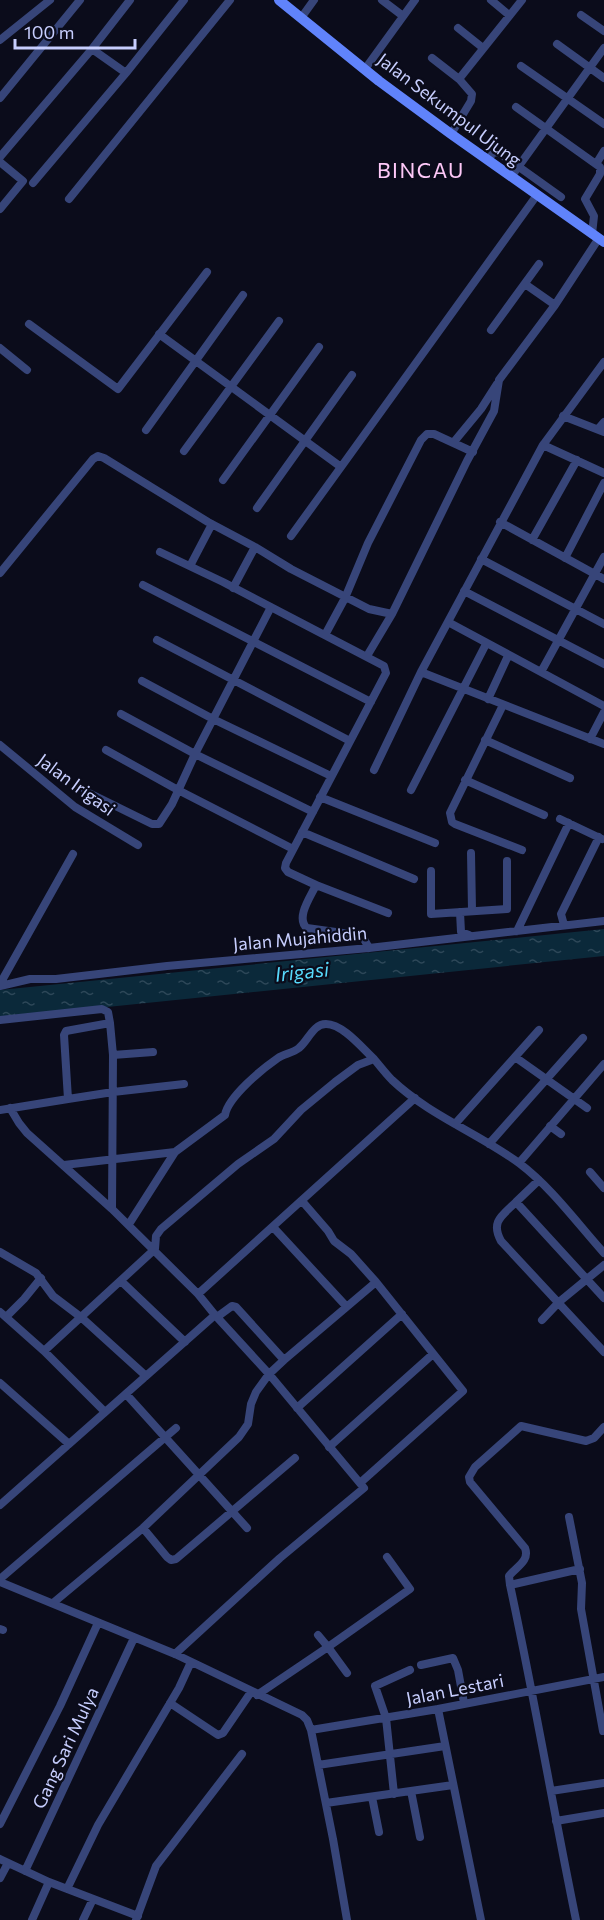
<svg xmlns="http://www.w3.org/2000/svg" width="604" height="1920" viewBox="0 0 604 1920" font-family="Commissioner,sans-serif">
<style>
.water{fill:url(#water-ripples)}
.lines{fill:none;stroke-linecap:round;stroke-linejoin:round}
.street{stroke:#374579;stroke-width:8}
.secondary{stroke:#6083fb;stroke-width:10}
.labels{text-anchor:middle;stroke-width:4.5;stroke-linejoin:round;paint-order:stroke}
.street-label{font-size:18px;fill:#c7cefe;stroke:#0b0c1b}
.water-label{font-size:20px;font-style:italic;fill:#57d8fb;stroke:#0b0c1b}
.quarter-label{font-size:21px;letter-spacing:1.5px;fill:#fec9f8;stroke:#0b0c1b}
</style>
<defs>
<pattern id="water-ripples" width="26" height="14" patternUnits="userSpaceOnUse" patternTransform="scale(1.5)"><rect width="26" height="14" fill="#0b293a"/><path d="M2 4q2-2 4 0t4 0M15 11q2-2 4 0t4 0" fill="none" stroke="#2d4758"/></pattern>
</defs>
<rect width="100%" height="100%" fill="#0b0c1b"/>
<!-- water -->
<path class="water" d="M604 929V956L0 1018V990Z"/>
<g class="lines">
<!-- street -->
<path class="street" d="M382 0 403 16
M491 0 509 15
M581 15 604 31
M301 18 314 0
M458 28 483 48
M0 40 50 0
M557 44 604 78
M92 49 126 73
M432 58 459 79
M521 66 604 124
M365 69 415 0
M0 98 80 0
M516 107 600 167V174L585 199 594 216 592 234
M451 134 471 101 472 94 459 79 522 0
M0 157 92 49 130 0
M488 160 493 153 498 152 561 197
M0 162 23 181 0 209
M596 164 604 151
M511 177 604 48
M33 183 126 73 184 0
M69 199 230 0
M525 284 555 305
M29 324 118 389 207 272
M491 330 539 264
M159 334 341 467 537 195
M0 348 27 370
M563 416 604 432
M598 429 604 422
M146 430 243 295
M453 443 481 409 497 384
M543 445 604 473
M184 451 279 321
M223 480 319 347
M257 508 352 375
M500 522 604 579
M291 536 341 467
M532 540 577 460
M160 552 223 582 384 666 386 673 286 863 285 868 288 872 316 885C311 896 295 918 307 928L357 935 364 939 369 948
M565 558 604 483
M481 559 604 624
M190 566 212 524
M0 573 93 459 98 456 104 458 208 522 255 547 291 569 369 609 392 614 467 461 494 411 499 380 555 305 599 238
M143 585 371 702
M233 588 255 547
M464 591 604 664
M448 622 604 706
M325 635 345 598 368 543 421 440 427 434H434L473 452
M157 640 350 741
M367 656 392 614
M421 672 604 744
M541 672 604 557
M142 681 213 719 331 776
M488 699 508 656
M503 705 450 813 452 822 455 824 522 850
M121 714 195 754 313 812
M590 739 604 712
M485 740 570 778
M0 745 75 807 138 845
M106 750 178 790 293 849
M374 770 421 672 543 445 604 362
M465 780 544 815
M411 790 486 644
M85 791 152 824H159L172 804 195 754 271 607
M320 797 435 843
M560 819 602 839
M302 832 414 879
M471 853 472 910
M431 871V914L507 909V861
M316 885 388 913
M460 912 461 932 469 935
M564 925 561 914 599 837
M517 931 569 823
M0 984 73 854
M0 986 30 979H56L167 966 369 948 604 921
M0 1020 102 1009 108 1012 110 1023
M113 1055 110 1023 66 1031 64 1035 68 1099 113 1092 184 1084
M515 1057 587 1108
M10 1108 19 1123 27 1133 112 1209
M0 1110 68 1099
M455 1124 539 1030
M550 1126 561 1134
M489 1144 583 1038
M519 1163 604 1064
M64 1165 175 1152
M590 1172 604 1188
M539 1180 516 1202 604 1298
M302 1201 328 1231 334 1241 351 1254 376 1282 463 1391 360 1483
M516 1202C503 1215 490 1221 501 1241L604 1352
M129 1224 175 1152 225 1115C228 1097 262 1069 278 1058 284 1054 293 1053 299 1048 308 1041 313 1024 326 1024 343 1024 363 1049 374 1059
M273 1227 346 1306
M0 1252 36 1273 53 1296 82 1318 146 1376
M121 1281 185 1342
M198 1294 415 1098
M0 1312 44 1351 105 1412
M6 1317 24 1299 41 1278
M542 1320 559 1302 604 1265
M44 1351 155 1249 156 1236 161 1229 238 1164 274 1139 301 1110 335 1082 358 1065 374 1059C380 1066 386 1074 392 1080 429 1115 478 1133 519 1163 552 1188 577 1223 604 1253
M284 1360 376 1282
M0 1383 69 1444
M126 1394 247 1528
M297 1408 402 1314
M329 1447 433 1354
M0 1505 215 1315 198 1294 112 1209 113 1055 153 1052
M569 1517 582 1583 581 1609 603 1731
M143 1528 167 1557 171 1560 176 1559 295 1458
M0 1579 176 1428
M0 1582 175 1654 302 1715 307 1720 311 1730 333 1839 347 1920
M510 1585 580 1569
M53 1603 143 1528 239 1437 248 1424 251 1404 256 1392 269 1374 284 1360 236 1307 232 1306 217 1317
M0 1629 3 1630
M175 1654 280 1558 364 1488 269 1374 215 1315
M421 1665 453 1658 458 1670 464 1703
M347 1673 328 1647 410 1589 387 1557
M257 1695 328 1647 318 1635
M170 1703 218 1735 223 1733 251 1692
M438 1709 481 1920
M311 1730 438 1709 604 1677
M318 1765 445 1746
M411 1791 420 1837
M551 1791 604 1783
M394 1794 386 1718 375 1686 410 1670
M372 1797 379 1832
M326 1803 453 1785
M556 1821 604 1813
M0 1824 60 1706 98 1623
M0 1859 49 1882 138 1916
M25 1871 134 1638
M0 1878 8 1863
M67 1889 98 1825 179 1688 191 1662
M32 1920 49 1882
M83 1920 93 1899
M136 1920 156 1866 242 1754
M576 1920C553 1808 534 1696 510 1585L509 1576C516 1567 530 1561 525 1548L470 1482 469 1477 475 1467 521 1426 586 1441 594 1438 604 1427"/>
<!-- secondary -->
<path class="secondary" d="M279 0 379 81 451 134 604 242"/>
</g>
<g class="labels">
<!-- street labels -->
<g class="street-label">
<text transform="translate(449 110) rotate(37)" y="6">Jalan Sekumpul Ujung</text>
<text transform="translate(76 785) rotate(36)" y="6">Jalan Irigasi</text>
<text transform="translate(300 939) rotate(-5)" y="6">Jalan Mujahiddin</text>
<text transform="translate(455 1690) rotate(-11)" y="6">Jalan Lestari</text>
<text transform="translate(66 1748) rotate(-65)" y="6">Gang Sari Mulya</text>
</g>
<!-- water labels -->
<g class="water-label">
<text transform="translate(302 972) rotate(-6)" y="7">Irigasi</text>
</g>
<!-- quarter labels -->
<g class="quarter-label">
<text x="421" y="178">BINCAU</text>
</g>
</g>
<!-- scale -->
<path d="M15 39v9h120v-9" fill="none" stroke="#c7cefe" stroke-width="3"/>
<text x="24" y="39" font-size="18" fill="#c7cefe" stroke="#0b0c1b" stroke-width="4.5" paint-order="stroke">100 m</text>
</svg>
